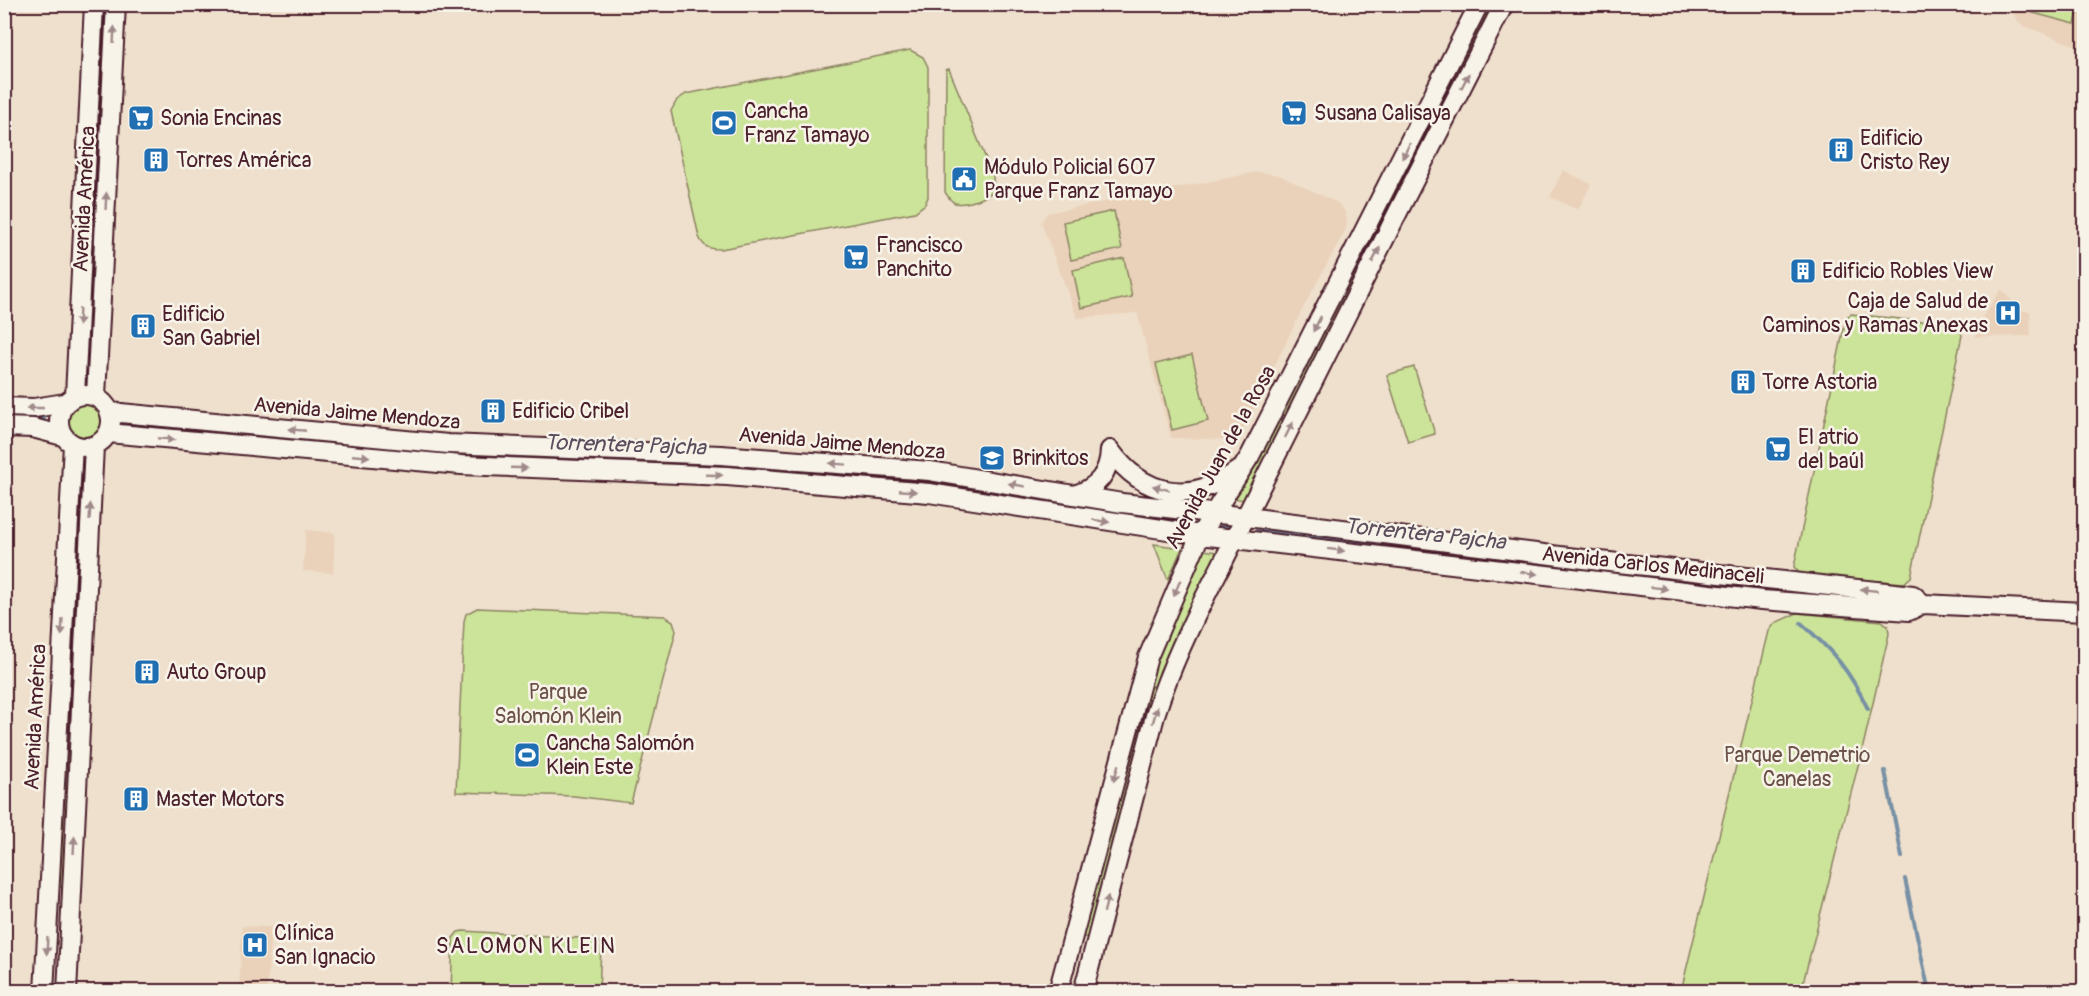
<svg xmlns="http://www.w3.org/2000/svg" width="2089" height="996" viewBox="0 0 2089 996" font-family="Pangolin,sans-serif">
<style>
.built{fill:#ead2ba}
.green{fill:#cce499;stroke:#8b8262;stroke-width:1.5}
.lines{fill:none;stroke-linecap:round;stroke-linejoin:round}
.stream{stroke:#7790a5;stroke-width:4}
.major-casing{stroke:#4a1f2b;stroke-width:22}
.major{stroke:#f7f3e8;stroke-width:18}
.oneway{fill:#a0898a}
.labels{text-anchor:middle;stroke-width:5;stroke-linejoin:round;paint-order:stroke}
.poi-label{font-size:21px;fill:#4a1f2b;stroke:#f7f3e8;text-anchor:start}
.street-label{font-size:21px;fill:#4a1f2b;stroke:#f7f3e8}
.park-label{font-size:21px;fill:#6a5046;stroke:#f7f3e8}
.water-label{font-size:22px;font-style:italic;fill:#5d4e5e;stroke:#f7f3e8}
.neighbourhood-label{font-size:22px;letter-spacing:1.5px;fill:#4a1f2b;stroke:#f7f3e8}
</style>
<rect width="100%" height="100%" fill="#efe0cd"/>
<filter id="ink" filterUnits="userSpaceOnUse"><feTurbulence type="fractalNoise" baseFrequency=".0167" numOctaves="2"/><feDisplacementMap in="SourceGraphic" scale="12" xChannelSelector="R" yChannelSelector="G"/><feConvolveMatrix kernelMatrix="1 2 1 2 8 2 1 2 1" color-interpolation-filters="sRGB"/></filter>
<g filter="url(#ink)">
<!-- built -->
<path class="built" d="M2014 5H2084V49L2021 25 2014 16Z
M1563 170 1591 184 1578 210 1550 197Z
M1258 172 1279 175 1338 203 1345 212 1347 220 1346 229 1302 310 1238 440 1171 438 1137 313 1077 318 1041 222 1047 213Z
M2001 289 2021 311H2030L2031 336 1975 337 1983 316Z
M306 530 335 533 333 573 303 571Z
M242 926 271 927 267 991H239Z"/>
<!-- green -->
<path class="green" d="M102 5H107L95 248H90Z
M1488 5H1494L1399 195 1394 193Z
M2035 5V4L2080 5 2075 24 2033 13Z
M910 50 923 57 928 67V197L925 204 915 212 721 249C709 249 704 248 699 237L671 111 677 100 686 94Z
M949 69 993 176C993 181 995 186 992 191 987 199 964 205 955 203 950 201 948 196 945 192L946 70Z
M1114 211 1122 249 1071 260 1063 222Z
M1382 219 1386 221 1260 466 1245 500 1231 498 1256 461Z
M1124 258 1132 297 1081 308 1073 270Z
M1851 314 1951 324 1958 327 1962 335 1911 577 1904 583 1800 574 1794 567 1845 323 1848 316Z
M1192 355 1208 421 1172 430 1156 364Z
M1414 367 1435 434 1408 442 1387 375Z
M66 421a19 19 0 1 1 38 0a19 19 0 1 1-38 0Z
M1154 544 1182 548 1168 580Z
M1203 550 1218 552 1160 670 1141 731 1088 938 1082 936 1143 704 1153 671Z
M73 585H79L71 726H66Z
M477 608 665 616 673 621 676 631 631 803 574 796 456 792 464 621 466 614Z
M1797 613 1882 621 1888 626 1889 634 1864 742 1801 991H1681L1769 631 1775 623Z
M64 751 70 752 63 887H58Z
M463 931 595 939 599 942 601 947 599 991H451L453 938 458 932Z"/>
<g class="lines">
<!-- stream -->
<path class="stream" d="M4 417 44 419
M126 425 456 454 526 456
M563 458 730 465 939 482 1121 513
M1147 516 1190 522
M1216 526 1230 528
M1257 531 1474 554
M1693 580 1736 585
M1801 623C1833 651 1850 671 1868 709
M1885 771 1902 857
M1905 879 1929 992"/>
<defs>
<path id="major" d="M59 421a26 26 0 1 1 52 0a26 26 0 1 1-52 0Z
M75 396 94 4
M96 396 116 4
M4 407 34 408 65 403
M110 412 448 444 721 455 930 471 1122 503 1255 518 1600 561 1913 595 1923 604
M4 427 33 428 63 436
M108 433 461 465 727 476 929 493 1200 535 1762 600 1909 611 1923 604 2084 612
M1110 450C1144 497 1190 504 1237 471
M1074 495C1097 488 1109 474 1110 450
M44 992 73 444
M67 992 94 446
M1058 992 1148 657 1200 535 1250 456 1479 4
M1083 992 1156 712C1172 662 1195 615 1220 568L1399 210 1504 4"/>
</defs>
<!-- major casing -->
<use href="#major" class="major-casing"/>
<!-- major -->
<use href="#major" class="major"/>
</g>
<!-- one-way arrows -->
<defs><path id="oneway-solid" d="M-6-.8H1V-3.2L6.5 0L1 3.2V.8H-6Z" transform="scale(1.5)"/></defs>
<g class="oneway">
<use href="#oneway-solid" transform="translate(114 35) rotate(-87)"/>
<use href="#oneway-solid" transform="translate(1465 81) rotate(-63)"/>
<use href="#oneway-solid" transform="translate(1406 151) rotate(117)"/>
<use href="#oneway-solid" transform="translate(106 201) rotate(-87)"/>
<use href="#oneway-solid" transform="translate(1376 255) rotate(-63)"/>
<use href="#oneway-solid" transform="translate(79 317) rotate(93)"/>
<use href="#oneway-solid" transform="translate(1317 324) rotate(117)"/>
<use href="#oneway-solid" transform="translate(35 408) rotate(180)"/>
<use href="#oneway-solid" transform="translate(297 430) rotate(-175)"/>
<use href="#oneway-solid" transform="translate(1289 430) rotate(-63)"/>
<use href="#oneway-solid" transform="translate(166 439) rotate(5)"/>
<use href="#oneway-solid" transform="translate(361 456) rotate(5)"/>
<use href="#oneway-solid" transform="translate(838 464) rotate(-176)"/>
<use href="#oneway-solid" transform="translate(519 468) rotate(2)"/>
<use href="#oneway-solid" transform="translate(714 475) rotate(2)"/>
<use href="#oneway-solid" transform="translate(1017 485) rotate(-170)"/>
<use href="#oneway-solid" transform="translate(1161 488) rotate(-165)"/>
<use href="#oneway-solid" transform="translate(908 491) rotate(5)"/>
<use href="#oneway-solid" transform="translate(90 512) rotate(-87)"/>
<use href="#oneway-solid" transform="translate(1101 521) rotate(9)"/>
<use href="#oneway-solid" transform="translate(1336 550) rotate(7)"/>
<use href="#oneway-solid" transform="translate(1529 573) rotate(7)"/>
<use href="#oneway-solid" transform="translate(1177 588) rotate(113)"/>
<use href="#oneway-solid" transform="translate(1659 588) rotate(7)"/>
<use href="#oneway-solid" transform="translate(1869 590) rotate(-174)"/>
<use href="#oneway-solid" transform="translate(62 627) rotate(93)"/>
<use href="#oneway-solid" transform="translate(1155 715) rotate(-74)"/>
<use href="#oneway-solid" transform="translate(1116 773) rotate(105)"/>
<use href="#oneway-solid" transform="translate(74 845) rotate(-87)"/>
<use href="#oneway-solid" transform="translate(1106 904) rotate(-76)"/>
<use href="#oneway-solid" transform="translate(47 946) rotate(93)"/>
</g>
</g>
<!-- icons -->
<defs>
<symbol id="supermarket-square" viewBox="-11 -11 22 22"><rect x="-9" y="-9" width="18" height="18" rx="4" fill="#1f6fb2" stroke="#f7f3e8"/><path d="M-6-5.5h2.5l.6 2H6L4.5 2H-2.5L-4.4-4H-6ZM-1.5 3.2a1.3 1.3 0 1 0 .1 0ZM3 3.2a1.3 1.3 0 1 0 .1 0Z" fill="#fff"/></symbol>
<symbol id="stadium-square" viewBox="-11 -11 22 22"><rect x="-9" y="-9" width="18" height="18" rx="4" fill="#1f6fb2" stroke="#f7f3e8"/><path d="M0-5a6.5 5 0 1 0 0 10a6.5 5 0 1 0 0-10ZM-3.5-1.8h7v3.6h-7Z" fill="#fff"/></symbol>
<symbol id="building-square" viewBox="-11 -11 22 22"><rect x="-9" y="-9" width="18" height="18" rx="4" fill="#1f6fb2" stroke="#f7f3e8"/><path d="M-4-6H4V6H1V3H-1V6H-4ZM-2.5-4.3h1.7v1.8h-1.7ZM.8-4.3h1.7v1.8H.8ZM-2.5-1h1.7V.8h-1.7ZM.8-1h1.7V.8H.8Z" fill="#fff"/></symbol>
<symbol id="civic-square" viewBox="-11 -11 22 22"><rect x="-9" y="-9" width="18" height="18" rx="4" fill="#1f6fb2" stroke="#f7f3e8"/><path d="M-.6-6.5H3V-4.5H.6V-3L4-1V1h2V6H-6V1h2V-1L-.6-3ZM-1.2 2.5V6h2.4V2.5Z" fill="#fff"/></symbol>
<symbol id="hospital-square" viewBox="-11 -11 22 22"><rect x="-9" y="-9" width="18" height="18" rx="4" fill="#1f6fb2" stroke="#f7f3e8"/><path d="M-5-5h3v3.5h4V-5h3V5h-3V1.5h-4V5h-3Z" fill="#fff"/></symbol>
<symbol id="school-square" viewBox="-11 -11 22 22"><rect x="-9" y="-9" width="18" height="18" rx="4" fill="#1f6fb2" stroke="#f7f3e8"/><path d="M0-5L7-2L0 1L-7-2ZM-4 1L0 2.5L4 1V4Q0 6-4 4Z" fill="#fff"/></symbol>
</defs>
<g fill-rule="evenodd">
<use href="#supermarket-square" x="1279" y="98" width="30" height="30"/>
<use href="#supermarket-square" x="126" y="103" width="30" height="30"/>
<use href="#stadium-square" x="709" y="108" width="30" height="30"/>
<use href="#building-square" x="1826" y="135" width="30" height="30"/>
<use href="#building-square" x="141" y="145" width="30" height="30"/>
<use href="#civic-square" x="949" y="164" width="30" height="30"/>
<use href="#supermarket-square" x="841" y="242" width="30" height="30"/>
<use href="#building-square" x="1788" y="256" width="30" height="30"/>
<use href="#hospital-square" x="1993" y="298" width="30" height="30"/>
<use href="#building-square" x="128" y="311" width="30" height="30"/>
<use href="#building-square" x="1728" y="367" width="30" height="30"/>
<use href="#building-square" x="478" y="396" width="30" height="30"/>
<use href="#supermarket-square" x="1763" y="434" width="30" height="30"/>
<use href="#school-square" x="977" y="443" width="30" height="30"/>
<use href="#building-square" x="132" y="657" width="30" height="30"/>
<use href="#stadium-square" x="512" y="740" width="30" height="30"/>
<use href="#building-square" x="121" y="784" width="30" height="30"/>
<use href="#hospital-square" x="240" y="930" width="30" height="30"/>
</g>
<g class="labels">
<!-- poi labels -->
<g class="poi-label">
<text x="744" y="118">Cancha<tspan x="744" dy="24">Franz Tamayo</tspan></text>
<text x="1314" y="120">Susana Calisaya</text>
<text x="160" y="125">Sonia Encinas</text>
<text x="1860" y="145">Edificio<tspan x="1860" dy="24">Cristo Rey</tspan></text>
<text x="176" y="167">Torres América</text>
<text x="984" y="174">Módulo Policial 607<tspan x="984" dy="24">Parque Franz Tamayo</tspan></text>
<text x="876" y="252">Francisco<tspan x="876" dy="24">Panchito</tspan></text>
<text x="1822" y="278">Edificio Robles View</text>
<text x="1988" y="308" text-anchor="end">Caja de Salud de<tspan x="1988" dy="24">Caminos y Ramas Anexas</tspan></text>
<text x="162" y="321">Edificio<tspan x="162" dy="24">San Gabriel</tspan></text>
<text x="1762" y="389">Torre Astoria</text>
<text x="512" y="418">Edificio Cribel</text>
<text x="1798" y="444">El atrio<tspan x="1798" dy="24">del baúl</tspan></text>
<text x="1012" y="465">Brinkitos</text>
<text x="166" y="679">Auto Group</text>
<text x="546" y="750">Cancha Salomón<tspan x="546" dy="24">Klein Este</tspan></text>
<text x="156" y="806">Master Motors</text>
<text x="274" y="940">Clínica<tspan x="274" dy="24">San Ignacio</tspan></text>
</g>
<!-- street labels -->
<g class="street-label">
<text transform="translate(84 199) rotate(-87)" y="7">Avenida América</text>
<text transform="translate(357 413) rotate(5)" y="7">Avenida Jaime Mendoza</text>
<text transform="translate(842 443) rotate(5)" y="7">Avenida Jaime Mendoza</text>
<text transform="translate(1220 457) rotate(-61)" y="7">Avenida Juan de la Rosa</text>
<text transform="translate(1653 565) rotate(6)" y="7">Avenida Carlos Medinaceli</text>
<text transform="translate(35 717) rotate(-87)" y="7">Avenida América</text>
</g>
<!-- park labels -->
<g class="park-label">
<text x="558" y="699">Parque<tspan x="558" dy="24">Salomón Klein</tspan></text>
<text x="1797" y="762">Parque Demetrio<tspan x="1797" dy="24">Canelas</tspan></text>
</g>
<!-- water labels -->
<g class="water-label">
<text transform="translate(625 444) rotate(2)" y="8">Torrentera Pajcha</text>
<text transform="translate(1425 533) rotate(6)" y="8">Torrentera Pajcha</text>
</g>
<!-- neighbourhood labels -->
<g class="neighbourhood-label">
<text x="526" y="953">SALOMON KLEIN</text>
</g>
</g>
<!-- margin -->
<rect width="2089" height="996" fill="none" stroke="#f7f3e8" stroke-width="24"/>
<rect x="12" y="12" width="2065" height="972" fill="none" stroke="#4a1f2b" stroke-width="2" filter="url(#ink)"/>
</svg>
